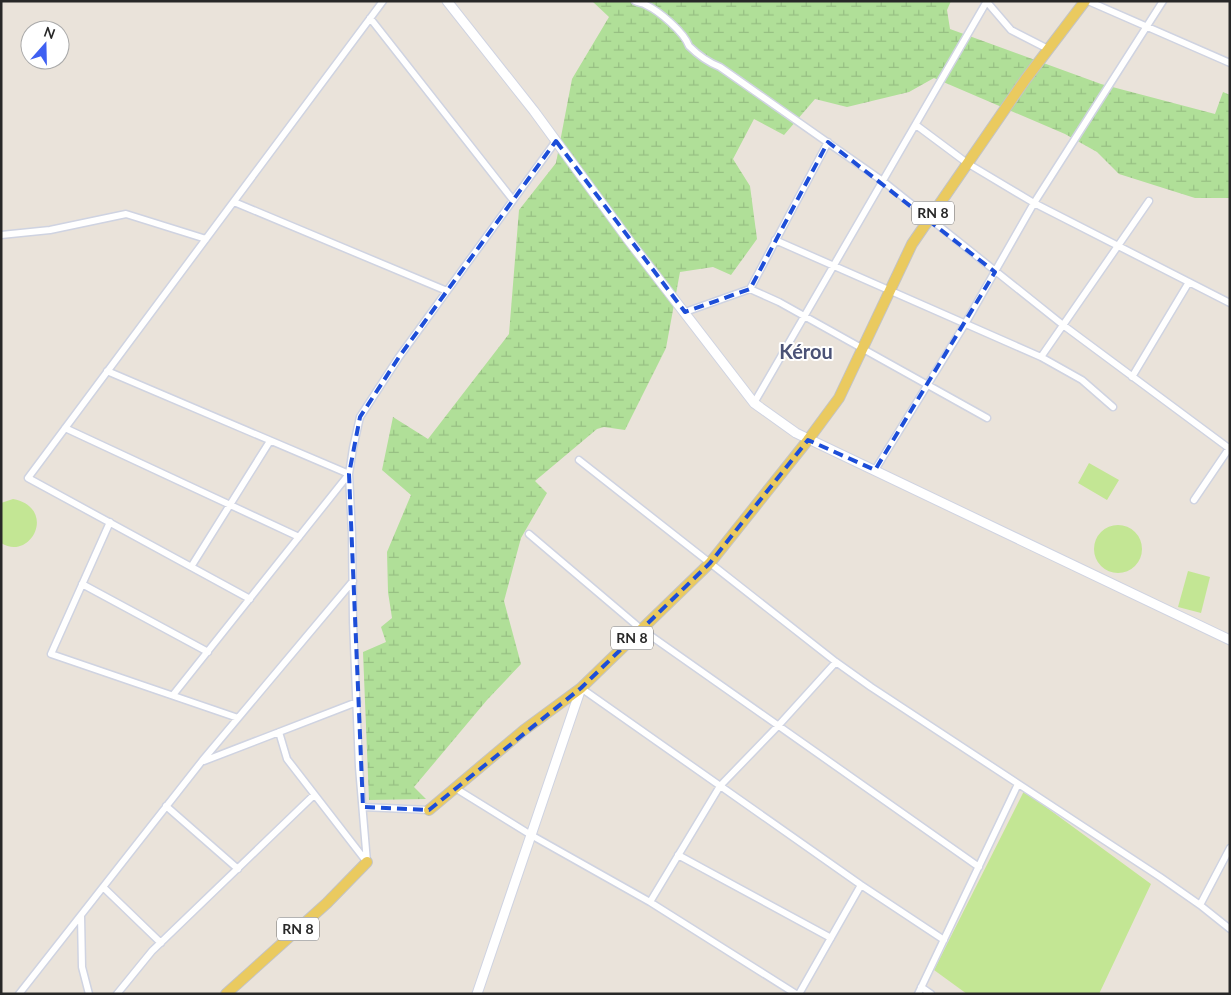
<svg xmlns="http://www.w3.org/2000/svg" width="1231" height="995" viewBox="0 0 1231 995" font-family="Lato,sans-serif">
<style>
.wetland{fill:url(#wetland-marsh)}
.pitch{fill:#c3e694}
.lines{fill:none;stroke-linecap:round;stroke-linejoin:round}
.street-casing{stroke:#cfd3e1;stroke-width:9}
.secondary-casing{stroke:#cfd3e1;stroke-width:11}
.primary-casing{stroke:#c3c3c3;stroke-width:12}
.street{stroke:#fff;stroke-width:6}
.secondary{stroke:#fff;stroke-width:9}
.primary{stroke:#eaca5f;stroke-width:10}
.marked{fill:none;stroke:#1d4ed8;stroke-width:4;stroke-dasharray:10 6;stroke-linejoin:round}
.labels{text-anchor:middle;stroke-width:4;stroke-linejoin:round;paint-order:stroke}
.shield{fill:#fff;stroke:#686868;stroke-width:1}
.shield-label{font-size:14px;font-weight:bold;fill:#282828}
.district-label{font-size:20px;font-weight:bold;fill:#4b5276;stroke:#fff}
</style>
<defs>
<pattern id="wetland-marsh" width="20" height="14" patternUnits="userSpaceOnUse" patternTransform="scale(1.25)"><rect width="20" height="14" fill="#b0df98"/><path d="M1 5h8M5 5V1M11 12h8M15 12V8" fill="none" stroke="#97bf83"/></pattern>
</defs>
<rect width="100%" height="100%" fill="#eae3da"/>
<!-- wetland -->
<path class="wetland" d="M592 1H951L947 10 950 29 1101 84 1215 114 1223 92 1230 95V198H1195L1119 174 1097 152 1065 134 934 78 909 92 847 107 815 99 784 135 754 119 733 159 750 186 757 239 731 275 713 267 680 272 666 348 625 430 604 427 597 429 535 481 547 493 521 538 504 601 521 664 487 700 414 787 426 799 369 800 363 652 386 642 381 627 392 618 388 592 387 552 411 495 382 470 393 417 428 439 509 334 519 210 556 163 572 79 609 17Z"/>
<!-- pitch -->
<path class="pitch" d="M1089 463 1119 480 1107 500 1078 483Z
M13 499C58 508 31 562 1 543V503Z
M1094 549a24 24 0 1 1 48 0a24 24 0 1 1-48 0Z
M1188 571 1210 577 1201 613 1178 607Z
M1024 791 1151 884 1099 994H967L934 970Z"/>
<g class="lines">
<defs>
<path id="street" d="M635 1C639 3 643 3 646 5 659 11 684 32 689 46 698 55 707 62 720 67L884 182 1063 325 1230 449
M1088 1 1230 63
M987 2 1011 30 1048 49
M370 18 513 200
M916 125 967 163 1034 203 1230 303
M234 202 447 291
M1 235 50 230 126 214 206 239
M775 240 1041 357 1082 380 1113 407
M750 289 779 302 987 418
M685 312 750 289 828 142
M1041 357 1149 201
M107 371 349 474 173 695
M1132 377 1189 282
M754 403 987 1
M65 428 299 537
M579 460 836 662 871 687 1160 877 1200 905 1230 929
M875 470 965 324 1034 203 1163 1
M1194 500 1230 447
M110 522 51 654 238 718
M529 534 641 629 979 867
M191 567 270 441
M82 584 208 652
M250 599 28 478 383 1
M581 688 861 885 944 940
M279 732 287 759 366 861
M204 761 357 702
M455 788 531 835 650 902 796 994
M166 806 238 869
M363 807 429 810
M678 855 831 938
M367 862 359 767 353 621 352 534 349 474 353 448 360 417 399 357 556 141
M103 887 161 943
M650 902 720 786 778 726 836 662
M1200 905 1230 848
M81 916 82 967 89 994
M921 987 931 994
M19 994 202 761 353 581
M117 994 152 951 314 795
M799 994 861 885
M918 994 1018 784"/>
<path id="secondary" d="M447 1 534 111 630 242 754 403 796 433 1230 640
M477 994 581 688"/>
<path id="primary" d="M429 810 524 730 581 688 710 563 808 440 839 398 912 244 1025 80 1085 1
M226 994 327 903 367 862"/>
</defs>
<!-- street casing -->
<use href="#street" class="street-casing"/>
<!-- secondary casing -->
<use href="#secondary" class="secondary-casing"/>
<!-- primary casing -->
<use href="#primary" class="primary-casing"/>
<!-- street -->
<use href="#street" class="street"/>
<!-- secondary -->
<use href="#secondary" class="secondary"/>
<!-- primary -->
<use href="#primary" class="primary"/>
</g>
<!-- marked area -->
<path class="marked" d="M556 141 685 312 750 289 828 142 995 272 875 470 808 440 710 563 581 688 429 810 363 807 349 474 360 417 399 357Z"/>
<g class="labels">
<!-- shield labels -->
<g class="shield">
<rect x="912" y="201.5" width="42" height="23" rx="4"/>
<rect x="611" y="626.5" width="42" height="23" rx="4"/>
<rect x="277" y="917.5" width="42" height="23" rx="4"/>
</g>
<g class="shield-label">
<text x="933" y="218">RN 8</text>
<text x="632" y="643">RN 8</text>
<text x="298" y="934">RN 8</text>
</g>
<!-- district labels -->
<g class="district-label">
<text x="806" y="359">Kérou</text>
</g>
</g>
<!-- border -->
<rect width="1231" height="995" fill="none" stroke="#282828" stroke-width="5"/>
<!-- north arrow -->
<g transform="translate(45 45) rotate(20)"><circle r="24" fill="#ffffff" stroke="#a9a9a9"/>
<path d="M0-4L9 19L0 12L-9 19Z" fill="#3f60f2"/>
<text y="-8" font-size="14" font-weight="bold" text-anchor="middle" fill="#282828">N</text>
</g>
</svg>
